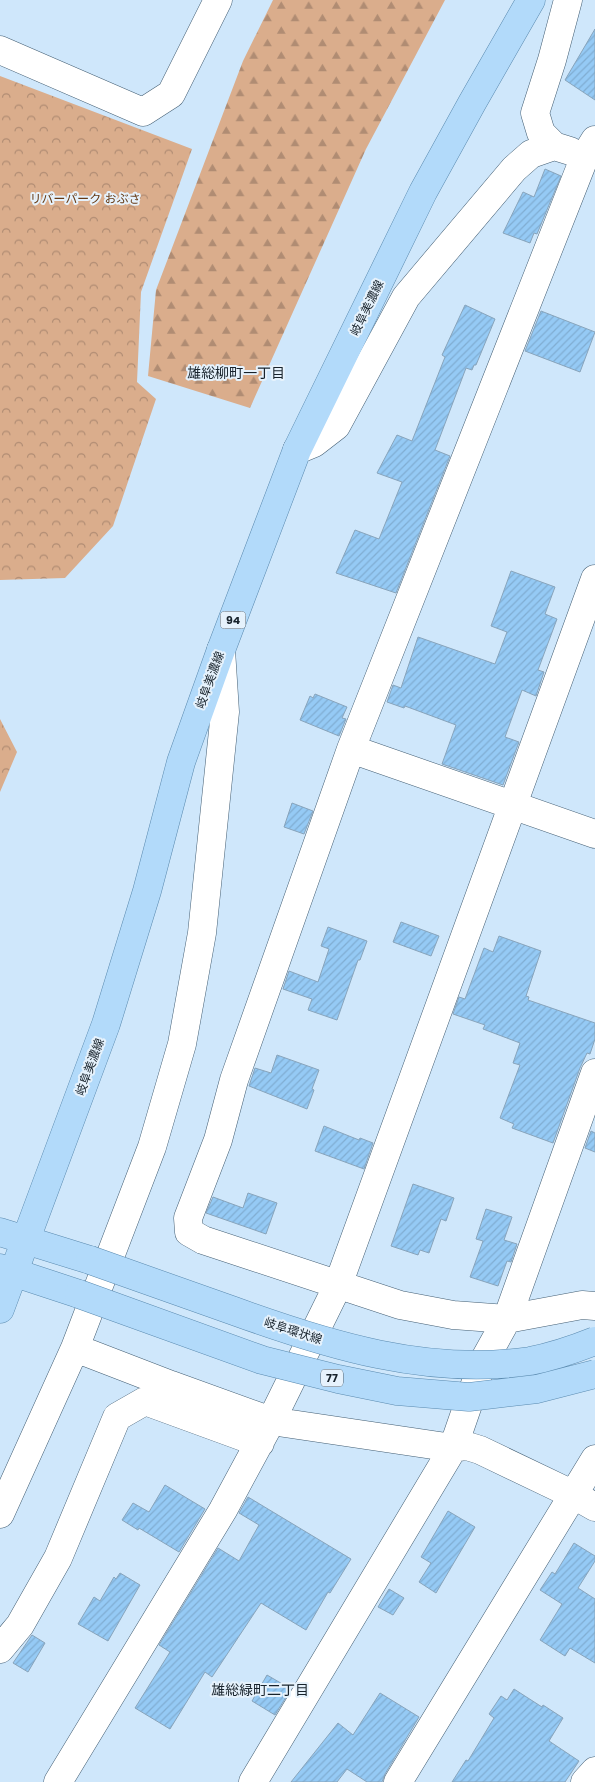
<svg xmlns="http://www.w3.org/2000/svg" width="595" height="1782" viewBox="0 0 595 1782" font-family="Poppins,'Noto Sans JP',sans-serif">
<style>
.forest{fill:url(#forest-firs)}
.park{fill:url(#park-crowns)}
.building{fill:url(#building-hatch);stroke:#88a4bb}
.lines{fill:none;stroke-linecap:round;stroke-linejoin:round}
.minor-casing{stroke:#445f74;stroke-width:29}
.major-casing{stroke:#5a8aaf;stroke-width:29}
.minor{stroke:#fff;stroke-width:28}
.major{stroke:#b2dafa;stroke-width:28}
.major-bridge-casing{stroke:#5a8aaf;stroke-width:29;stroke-linecap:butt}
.major-bridge{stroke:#b2dafa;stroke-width:28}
.labels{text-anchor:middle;stroke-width:4;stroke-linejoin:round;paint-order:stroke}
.shield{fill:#e6f2fc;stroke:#56616a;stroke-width:1}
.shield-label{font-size:11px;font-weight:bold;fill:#18232c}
.park-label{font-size:12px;fill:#663a14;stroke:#e6f2fc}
.street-label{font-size:12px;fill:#18232c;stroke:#e6f2fc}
.neighbourhood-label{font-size:14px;fill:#18232c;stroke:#e6f2fc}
</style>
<defs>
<pattern id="forest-firs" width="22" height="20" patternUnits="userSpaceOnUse" patternTransform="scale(1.25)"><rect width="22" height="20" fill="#daad8c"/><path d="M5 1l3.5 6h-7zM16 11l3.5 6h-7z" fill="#b08c73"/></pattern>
<pattern id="park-crowns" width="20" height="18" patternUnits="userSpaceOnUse" patternTransform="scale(1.25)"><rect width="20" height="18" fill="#daad8c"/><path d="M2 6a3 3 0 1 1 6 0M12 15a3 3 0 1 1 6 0" fill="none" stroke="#b08c73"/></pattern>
<pattern id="building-hatch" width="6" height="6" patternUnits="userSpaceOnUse" patternTransform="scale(1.25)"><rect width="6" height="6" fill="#95caf5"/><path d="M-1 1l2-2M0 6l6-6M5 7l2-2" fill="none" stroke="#80add2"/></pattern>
</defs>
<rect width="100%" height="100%" fill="#cfe7fb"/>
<!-- forest -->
<path class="forest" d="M273 0H445L366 149 250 408 148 376 156 290 243 61Z"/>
<!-- park -->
<path class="park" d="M0 76 192 149 141 292 137 382 156 399 113 526 65 578 0 580Z
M0 719 17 752 0 792Z"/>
<!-- building -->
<path class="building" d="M595 29V100L565 80Z
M545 169 561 176 537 234 534 233 530 243 503 233 523 192 534 197Z
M465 305 495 319 476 365H474L472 370 466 368 435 450 450 456 396 593 336 573 355 530 379 539 402 482 377 473 397 435 412 441 445 357 442 355Z
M541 311 595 332 580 372 525 351Z
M511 571 555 587 545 614 557 619 538 670 544 672 536 696 522 690 505 737 519 742 503 785 442 764 456 725 405 706 404 708 387 702 393 685 401 688 418 637 495 664 507 632 491 626Z
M315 694 347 707 342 718 346 719 339 736 300 720 310 696 313 698Z
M292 803 313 811 304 834 284 827Z
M401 922 439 936 431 956 393 942Z
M328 927 367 941 360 960H358L337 1020 308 1010 312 999 283 989 289 971 318 982 329 949 321 946Z
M499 936 541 951 526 996 529 997 528 1000 595 1023V1039L590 1054 587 1053 580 1068 553 1143 512 1128 514 1124 500 1118 520 1065 513 1063 520 1043 483 1029 485 1025 453 1014 459 997 465 999 484 948 493 952Z
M277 1055 319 1070 312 1089 314 1090 307 1109 249 1086 255 1068 271 1073Z
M324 1126 359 1140 360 1138 373 1143 364 1169 315 1151Z
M591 1131 595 1133V1152L585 1148Z
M413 1184 454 1198 446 1221 441 1219 429 1253 420 1250 418 1255 391 1246Z
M248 1193 277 1203 266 1234 206 1213 213 1197 243 1208Z
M486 1209 512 1217 504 1240 517 1244 511 1262 507 1261 498 1286 470 1277 483 1241 476 1239Z
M165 1485 205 1509 179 1552 139 1528 138 1530 122 1520 133 1503 149 1512Z
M248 1497 351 1559 330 1593 328 1592 306 1630 261 1603 212 1677 205 1672 170 1729 135 1708 170 1652 159 1645 218 1548 239 1561 259 1525 239 1513Z
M448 1511 475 1527 436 1593 419 1582 431 1563 421 1557Z
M574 1543 595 1556V1561L578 1588 595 1599V1663L570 1648 565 1656 540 1640 562 1604 540 1590 552 1572 555 1574Z
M120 1573 140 1585 108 1641 78 1624 94 1597 100 1601 114 1577 116 1579Z
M389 1589 404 1598 393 1615 378 1607Z
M32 1635 45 1643 28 1672 13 1663Z
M267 1675 291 1689 275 1715 252 1701Z
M514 1689 542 1707 543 1705 563 1718 549 1741 579 1761 565 1782H452L466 1760 468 1761 494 1718 489 1714 501 1696 507 1700Z
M380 1693 419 1717 385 1774 382 1782H367L347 1769 337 1782H291L338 1723 353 1735Z"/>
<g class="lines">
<defs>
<path id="minor" d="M568 0 552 60 535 113 541 133 554 146 570 151
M0 50 143 112 171 94 218 0
M595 140 585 156 351 749 234 1080 218 1140 188 1218 189 1232 203 1240 400 1305 453 1315 507 1319 582 1305 595 1306
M297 450 314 443 336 426 406 297 514 169 531 154 554 146
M351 749 595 834
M75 1348 171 1385 271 1421 453 1448 467 1446 480 1450 574 1495 595 1507
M0 1514 75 1348 152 1147 182 1044 202 933 225 712 221 650
M0 1649 20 1625 58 1558 117 1417 145 1401 260 1443
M58 1782 223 1510 271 1421 338 1285 595 579
M253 1782 453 1448 482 1364 507 1319 595 1073
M398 1782 595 1459
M585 1782 595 1771"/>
<path id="major" d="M0 1232 90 1260
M0 1268 79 1294
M0 1309 106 1024 147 891 181 762 221 650 297 450 423 192 472 103 531 0"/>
</defs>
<!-- minor casing -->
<use href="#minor" class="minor-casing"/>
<!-- major casing -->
<use href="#major" class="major-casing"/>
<!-- minor -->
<use href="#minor" class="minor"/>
<!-- major -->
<use href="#major" class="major"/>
<defs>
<path id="major-bridge" d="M90 1260C138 1277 186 1294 234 1311 328 1345 428 1376 530 1361 551 1357 575 1349 595 1341
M79 1294 262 1360 338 1379 397 1391 469 1397 537 1389 595 1374"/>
</defs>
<!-- major-bridge casing -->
<use href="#major-bridge" class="major-bridge-casing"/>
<!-- major-bridge -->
<use href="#major-bridge" class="major-bridge"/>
</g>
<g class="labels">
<!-- shield labels -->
<g class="shield">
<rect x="220.5" y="611.5" width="25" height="17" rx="4"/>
<rect x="321" y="1369.5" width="22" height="17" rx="4"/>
</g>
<g class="shield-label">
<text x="233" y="624">94</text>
<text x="332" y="1382">77</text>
</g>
<!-- park labels -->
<g class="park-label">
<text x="85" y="203">リバーパーク おぶさ</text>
</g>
<!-- street labels -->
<g class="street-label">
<text transform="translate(367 308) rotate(-64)" y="4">岐阜美濃線</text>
<text transform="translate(210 680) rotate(-70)" y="4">岐阜美濃線</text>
<text transform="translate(90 1067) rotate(-70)" y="4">岐阜美濃線</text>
<text transform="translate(293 1331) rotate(18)" y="4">岐阜環状線</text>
</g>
<!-- neighbourhood labels -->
<g class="neighbourhood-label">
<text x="236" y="378">雄総柳町一丁目</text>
<text x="260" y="1695">雄総緑町二丁目</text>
</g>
</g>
</svg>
